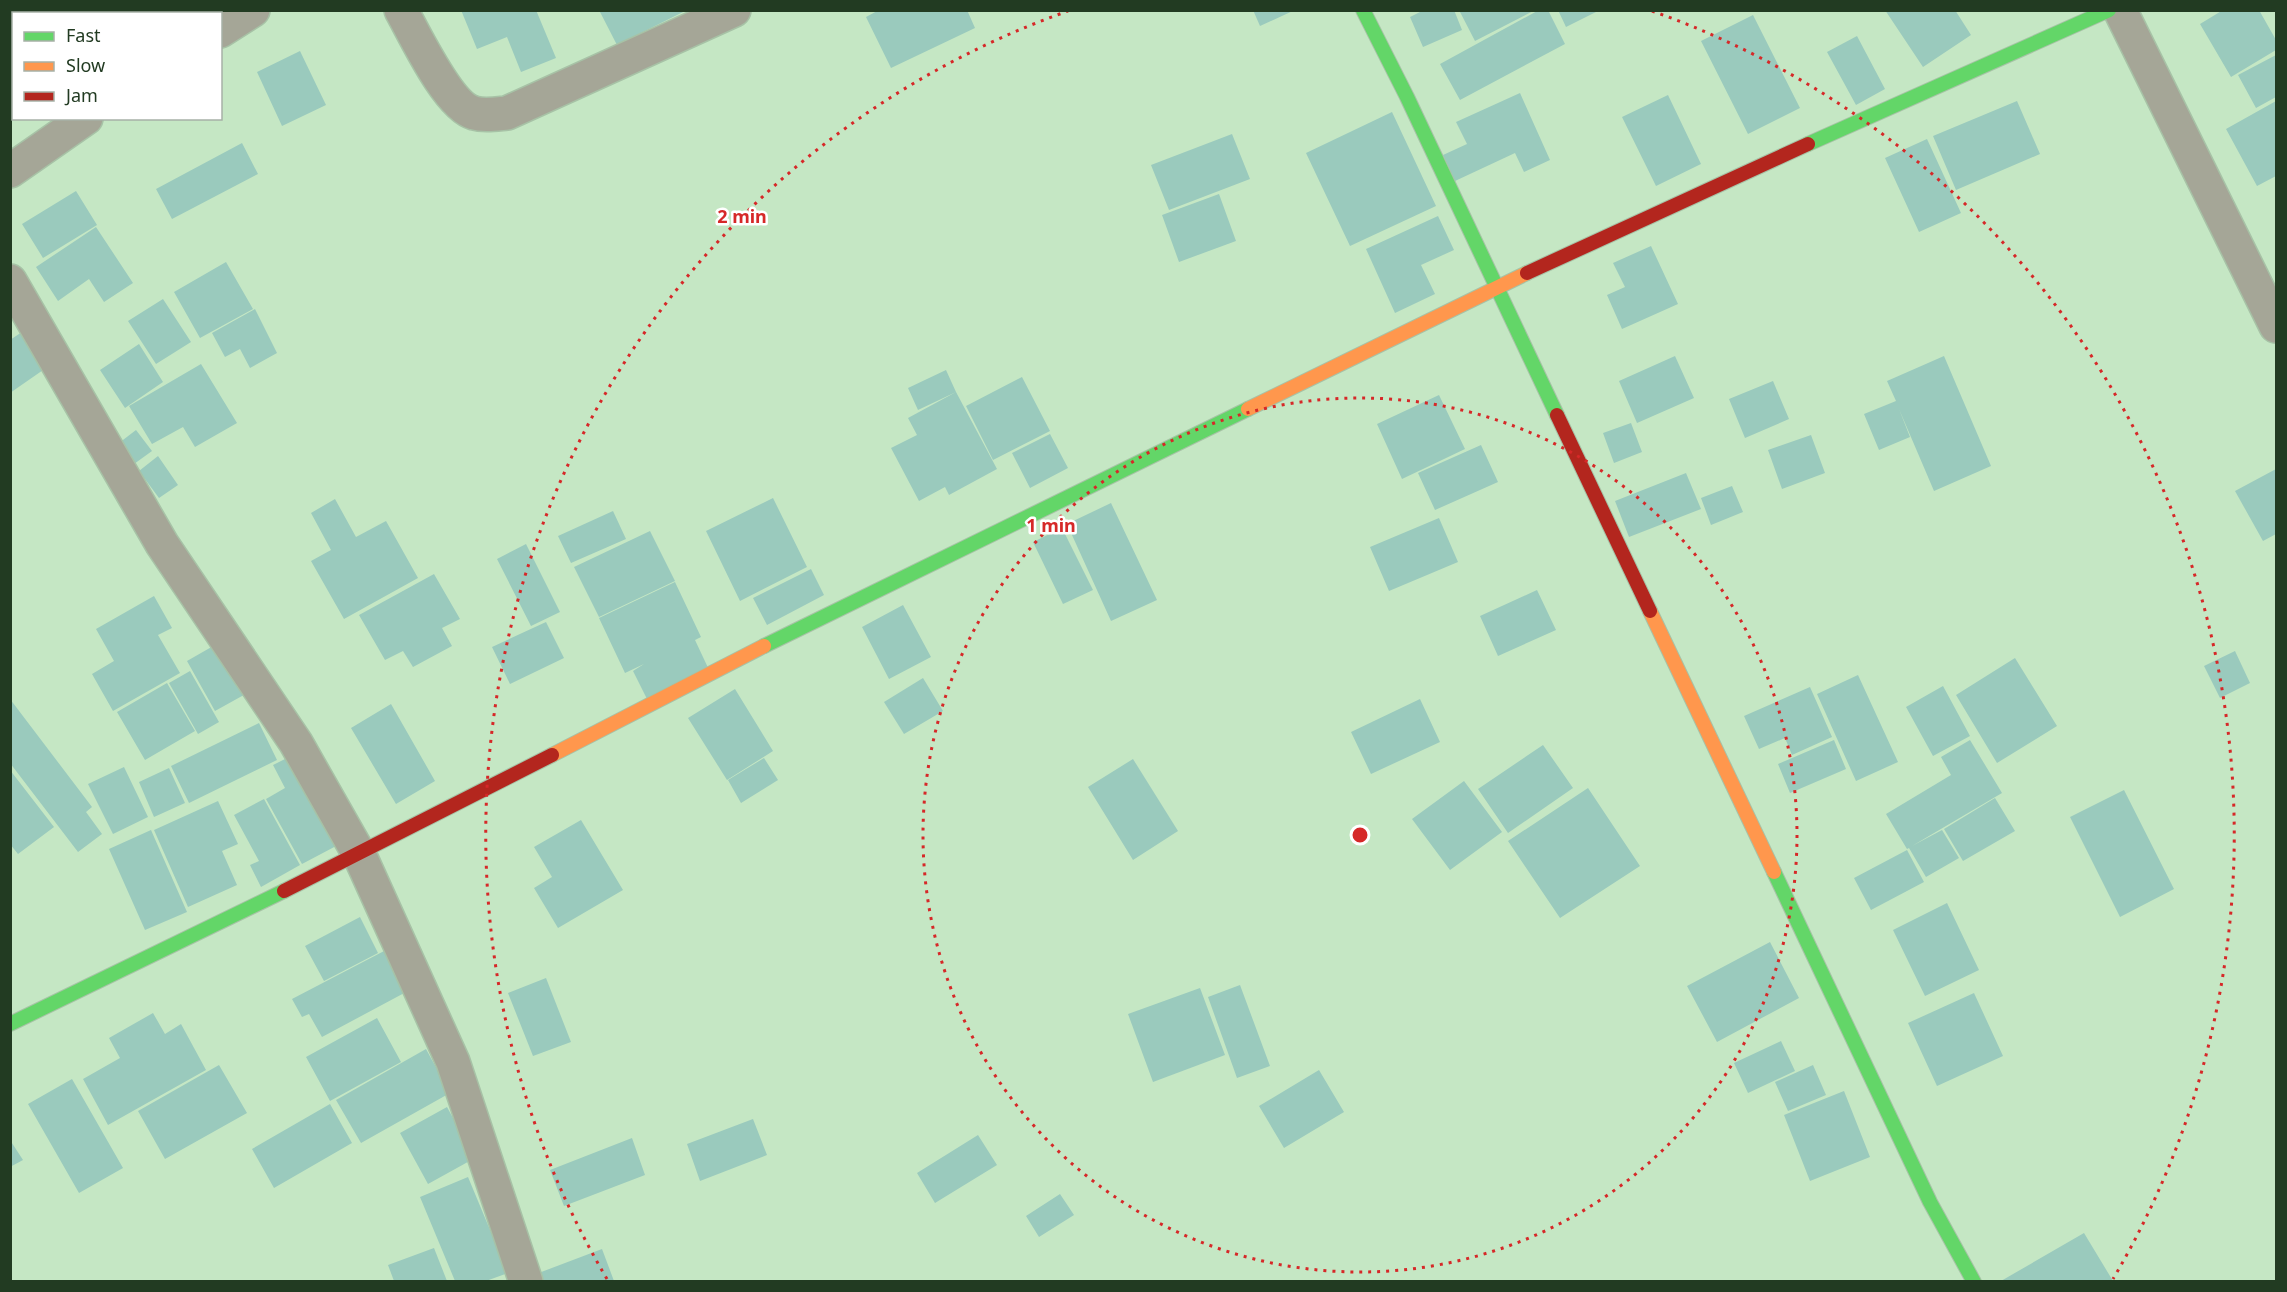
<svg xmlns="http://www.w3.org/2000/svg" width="2287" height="1292" viewBox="0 0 2287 1292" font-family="'Noto Sans',sans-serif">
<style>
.building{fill:#9acabd}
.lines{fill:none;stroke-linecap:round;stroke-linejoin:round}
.street-casing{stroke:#a7c2a6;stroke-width:36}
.fast-casing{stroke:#a7c2a6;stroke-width:16}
.slow-casing{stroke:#a7c2a6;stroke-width:16}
.jam-casing{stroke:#a7c2a6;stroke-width:16}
.street{stroke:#a5a697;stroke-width:33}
.fast{stroke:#63d668;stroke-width:14}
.slow{stroke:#ff974d;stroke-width:14}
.jam{stroke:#b3261e;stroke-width:14}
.ring{fill:none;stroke:#d62828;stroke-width:3;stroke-dasharray:3 6}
.centre{fill:#d62828;stroke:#fff;stroke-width:3}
.ring-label{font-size:18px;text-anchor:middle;font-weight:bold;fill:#d62828;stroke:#fff;stroke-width:5;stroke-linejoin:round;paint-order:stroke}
</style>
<rect width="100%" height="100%" fill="#c5e7c4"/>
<!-- building -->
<path class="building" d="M55 10H70L72 14H50Z
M72 10H183L185 14H74Z
M461 10H536L556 58 521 72 507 37 477 49Z
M599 10H687L617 45Z
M879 10H967L975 28 891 68 866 17Z
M1253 10H1295L1260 26Z
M1424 10H1454L1462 30 1423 47 1410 17Z
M1459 10H1535L1475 41Z
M1539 10H1548L1565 44 1460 100 1440 64Z
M1558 10H1600L1566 27Z
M1885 10H1955L1971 35 1923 67Z
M2223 10H2259L2276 40V50L2231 77 2200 24Z
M1753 15 1800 108 1748 134 1701 41Z
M1857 36 1885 89 1856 105 1827 52Z
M300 51 326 105 282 126 257 72Z
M2276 55V97L2256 108 2238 75Z
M1520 93 1550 160 1524 172 1515 153 1455 181 1443 155 1467 144 1456 122Z
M1668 95 1701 164 1656 186 1622 117Z
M2017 101 2040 154 1956 190 1933 136Z
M2276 101V176L2257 186 2226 129Z
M1392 112 1436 206 1350 246 1306 153Z
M1232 134 1250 179 1169 210 1151 165Z
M1927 139 1961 213 1919 232 1885 158Z
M242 143 258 174 172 219 156 189Z
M76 191 97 225 43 258 22 224Z
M1219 194 1236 241 1179 262 1162 215Z
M1438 216 1454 250 1421 265 1435 294 1395 313 1366 249Z
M96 227 133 283 104 302 89 279 58 301 36 267Z
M1651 246 1678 304 1622 329 1607 295 1625 287 1613 263Z
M226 262 253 309 200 338 174 292Z
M163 299 191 342 156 364 128 321Z
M255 309 277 353 250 368 240 349 225 357 212 333Z
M22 332 46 368 10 393V340Z
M139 344 163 382 125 408 100 370Z
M1675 356 1694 398 1637 423 1619 381Z
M1944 356 1991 466 1934 491 1899 409 1910 437 1879 450 1864 414 1896 401 1887 381Z
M201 364 237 423 195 447 183 427 152 444 129 406Z
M946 370 956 392 918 410 908 388Z
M1022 377 1050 431 993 460 966 406Z
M1773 381 1789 419 1745 438 1729 399Z
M956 392 997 469 949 495 945 487 919 501 891 448 917 435 908 418Z
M1439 395 1465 449 1402 479 1377 424Z
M1631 423 1642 452 1614 463 1603 433Z
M136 430 152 451 134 464 119 443Z
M1050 434 1068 468 1030 488 1012 453Z
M1811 435 1825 473 1782 489 1768 450Z
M1481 445 1498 482 1435 510 1418 473Z
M158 456 178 485 159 498 139 471Z
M2276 469V534L2263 541 2235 491Z
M1686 473 1701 509 1629 537 1615 501Z
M1732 486 1743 512 1711 525 1701 498Z
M773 498 807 567 740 601 706 531Z
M335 499 356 537 386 521 418 578 344 619 311 561 331 550 311 513Z
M1111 503 1157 600 1111 621 1067 524Z
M613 511 626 539 571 563 558 536Z
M1439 518 1458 562 1389 591 1370 547Z
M1062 528 1093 590 1063 604 1033 542Z
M650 531 675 581 599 617 574 567Z
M526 544 560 612 531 626 497 559Z
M811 569 824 595 767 625 753 598Z
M434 574 460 619 442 628 452 646 413 667 403 651 385 660 359 615Z
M675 582 701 637 695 640 710 672 648 701 633 671 644 664 625 673 599 618Z
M1537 590 1556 630 1498 656 1480 616Z
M154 596 172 628 158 635 180 673 113 711 92 674 114 661 96 629Z
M903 605 931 657 889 679 862 627Z
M546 622 564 658 510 684 492 647Z
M222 641 251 691 215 711 187 661Z
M2235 651 2250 683 2220 698 2204 666Z
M2015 658 2057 726 1997 763 1956 695Z
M190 671 219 722 198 734 169 683Z
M1858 675 1898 762 1856 781 1817 694Z
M923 678 943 711 904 734 884 702Z
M167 683 195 731 145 760 117 712Z
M1943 686 1970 736 1933 756 1906 707Z
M1810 687 1832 737 1792 755 1785 738 1759 749 1744 716Z
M735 689 773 751 727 780 688 718Z
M10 699 92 807 86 812 102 834 78 852 10 763Z
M1420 699 1440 742 1371 774 1351 732Z
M391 704 435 781 396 804 351 728Z
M259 723 277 760 189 803 171 766Z
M1834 740 1846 769 1790 793 1778 764Z
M1970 740 2002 793 1912 846 1942 830 1959 858 1926 877 1909 848 1907 849 1886 814 1951 775 1941 757Z
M1543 745 1573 788 1508 833 1478 789Z
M289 757 338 845 302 864 266 799 285 788 273 765Z
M764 758 778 780 741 803 728 780Z
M1133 759 1178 831 1133 860 1088 787Z
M124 767 148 817 113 834 88 784Z
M169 768 185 803 154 817 139 782Z
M10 770 54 827 18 854 10 844Z
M1464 781 1502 832 1450 870 1412 819Z
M1588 788 1640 866 1560 918 1508 841Z
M2124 790 2174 889 2120 917 2070 817Z
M1995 798 2015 831 1963 861 1944 829Z
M264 799 300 865 261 887 250 865 259 861 234 815Z
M218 801 238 844 222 851 237 885 188 907 154 830Z
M581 820 623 890 558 928 534 888 552 877 534 847Z
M151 830 187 912 145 930 109 849Z
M1907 850 1924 882 1871 910 1854 878Z
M1947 903 1979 970 1925 996 1893 930Z
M360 917 378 953 324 981 305 946Z
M1770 942 1799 998 1717 1042 1687 986Z
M386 950 408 991 322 1037 309 1014 302 1017 292 999Z
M546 978 571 1042 533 1056 508 993Z
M1240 985 1270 1066 1237 1078 1208 997Z
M1200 988 1225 1055 1153 1082 1128 1014Z
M1974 993 2003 1056 1937 1086 1908 1023Z
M153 1013 165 1034 181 1024 206 1070 108 1125 83 1079 120 1058 109 1038Z
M377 1018 401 1062 330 1101 306 1057Z
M1781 1041 1795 1071 1748 1093 1734 1063Z
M426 1049 450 1093 361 1143 336 1100Z
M219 1065 247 1113 165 1159 138 1111Z
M1813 1065 1826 1095 1788 1111 1775 1082Z
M1319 1070 1344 1112 1284 1148 1259 1106Z
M72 1079 123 1168 79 1193 28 1104Z
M1844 1091 1870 1157 1810 1181 1784 1115Z
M330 1104 352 1143 274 1188 252 1149Z
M447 1107 475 1158 428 1184 400 1133Z
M753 1119 767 1155 700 1181 687 1144Z
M978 1135 997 1165 935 1203 917 1173Z
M632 1138 645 1175 564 1206 550 1170Z
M10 1140 23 1160 10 1167Z
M468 1177 508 1273 486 1281H455L420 1197Z
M1060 1194 1074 1215 1039 1237 1026 1216Z
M2084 1233 2113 1281H2001Z
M434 1248 447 1281H394L388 1265Z
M602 1249 614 1281H538L536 1274Z"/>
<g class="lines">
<defs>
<path id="street" d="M401 10C415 35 448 106 474 113 484 116 496 114 507 113L734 10
M2120 10 2276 326
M220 31 253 10
M10 171 86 118
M10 281 162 544 296 743 359 854 453 1062 526 1282"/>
<path id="fast" d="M1363 10 1407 97 1557 415
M1808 144 2109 10
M764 646 1248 409
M1774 872 1930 1202 1974 1282
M10 1024 284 891"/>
<path id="slow" d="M1248 409 1527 273
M1650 611 1774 872
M552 755 764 646"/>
<path id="jam" d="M1527 273 1808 144
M1557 415 1650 611
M284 891 552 755"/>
</defs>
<!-- street casing -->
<use href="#street" class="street-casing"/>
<!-- fast casing -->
<use href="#fast" class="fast-casing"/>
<!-- slow casing -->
<use href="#slow" class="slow-casing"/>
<!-- jam casing -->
<use href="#jam" class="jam-casing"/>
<!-- street -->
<use href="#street" class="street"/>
<!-- fast -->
<use href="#fast" class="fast"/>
<!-- slow -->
<use href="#slow" class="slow"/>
<!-- jam -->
<use href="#jam" class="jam"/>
</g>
<!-- distance rings -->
<g class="ring">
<circle cx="1360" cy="835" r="437"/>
<path d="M607 1279A874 874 0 0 1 1068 11M1652 11A874 874 0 0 1 2113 1279"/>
</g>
<circle cx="1360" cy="835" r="9" class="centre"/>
<g class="ring-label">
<text x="742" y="223">2 min</text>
<text x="1051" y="532">1 min</text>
</g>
<!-- border -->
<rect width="2287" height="1292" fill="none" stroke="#223b22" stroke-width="24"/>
<!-- legend -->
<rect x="12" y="12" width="210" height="108" fill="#ffffff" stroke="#a7b1a7" stroke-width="1.5"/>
<rect x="24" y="32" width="30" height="9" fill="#63d668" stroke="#a7b1a7" stroke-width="1.5"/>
<text x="66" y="42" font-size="18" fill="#223b22">Fast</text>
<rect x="24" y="62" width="30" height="9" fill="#ff974d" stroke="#a7b1a7" stroke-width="1.5"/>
<text x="66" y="72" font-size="18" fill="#223b22">Slow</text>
<rect x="24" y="92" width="30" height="9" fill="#b3261e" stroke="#a7b1a7" stroke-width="1.5"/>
<text x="66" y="102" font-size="18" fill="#223b22">Jam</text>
</svg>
